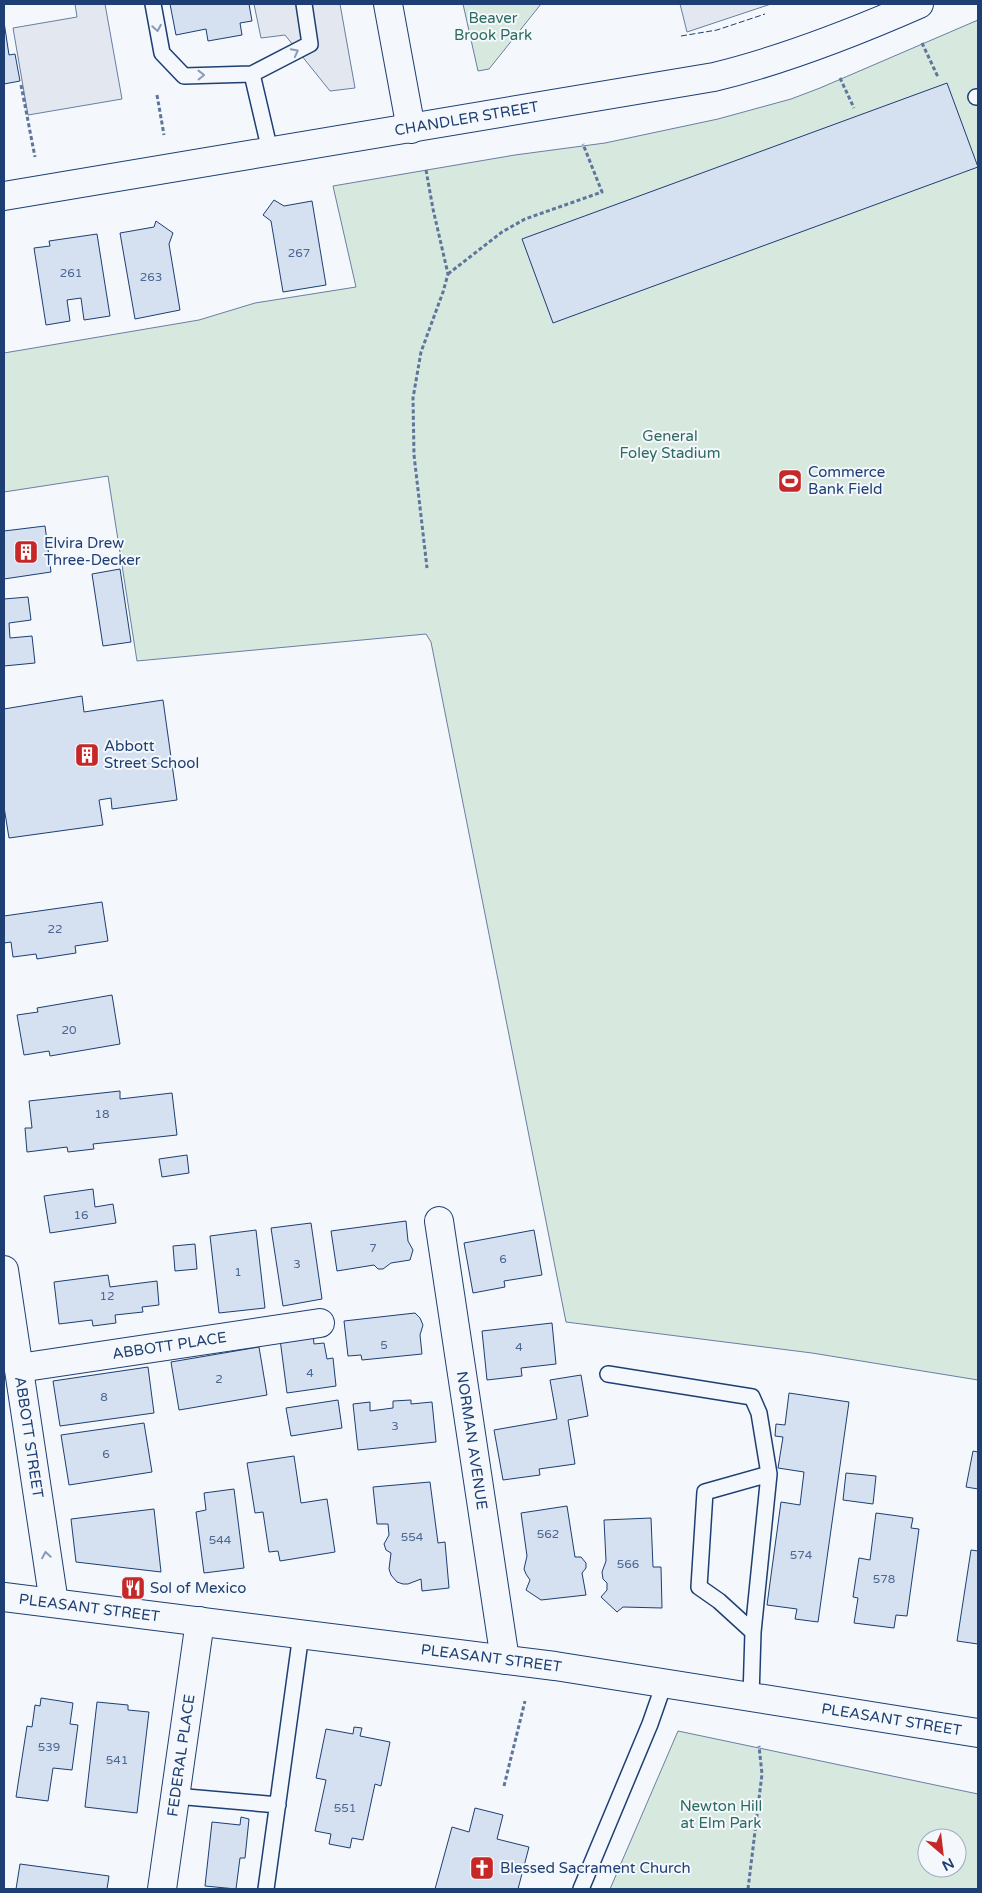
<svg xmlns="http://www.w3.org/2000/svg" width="982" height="1893" viewBox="0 0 982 1893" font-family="'Varela Round',sans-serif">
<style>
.green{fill:#d7e8df;stroke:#687fa3;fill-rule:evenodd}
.parking{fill:#e3e8f0;stroke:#687fa3}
.building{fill:#d5e0f0;stroke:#1d3f73}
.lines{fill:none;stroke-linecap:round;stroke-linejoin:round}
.lane-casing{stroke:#1d3f73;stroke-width:18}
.street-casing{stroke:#1d3f73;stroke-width:30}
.secondary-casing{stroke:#1d3f73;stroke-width:30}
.primary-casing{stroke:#1d3f73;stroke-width:30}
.path{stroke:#5e769c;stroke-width:3;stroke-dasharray:4 2.5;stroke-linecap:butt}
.lane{stroke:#f4f7fb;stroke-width:15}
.street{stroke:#f4f7fb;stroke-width:28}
.secondary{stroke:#f4f7fb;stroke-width:28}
.primary{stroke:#f4f7fb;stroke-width:28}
.fence{stroke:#1d3f73;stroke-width:1;stroke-dasharray:6 2.5;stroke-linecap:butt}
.oneway{stroke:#889bb7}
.labels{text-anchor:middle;stroke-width:4;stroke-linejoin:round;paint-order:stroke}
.number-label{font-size:12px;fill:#4b6792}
.park-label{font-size:15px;fill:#2c6c60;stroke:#f4f7fb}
.street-label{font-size:15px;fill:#1d3f73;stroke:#f4f7fb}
.poi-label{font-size:15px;fill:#1d3f73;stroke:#f4f7fb;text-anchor:start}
</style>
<rect width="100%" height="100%" fill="#f4f7fb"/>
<!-- green -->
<path class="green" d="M463 4H541L489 69 478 71Z
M978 20V1380L812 1353 566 1322 431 642 426 634 137 661 108 476 4 492V353L199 320 255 303 356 287 333 186 515 155 605 143 718 119 791 99 820 88Z
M678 1731 978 1794V1889H610ZM927 1838H957V1868H927Z"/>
<!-- parking -->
<path class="parking" d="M75 4H105L122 99 28 115 13 28 77 17Z
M254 4H340L355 88 330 91 285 35 261 38Z
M680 4H771L687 32Z"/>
<!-- building -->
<path class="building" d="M170 4H249L252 21 240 23 242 35 208 41 206 29 176 35Z
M4 22 9 55 15 54 20 81 4 84Z
M947 83 978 167 553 323 522 239Z
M274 200 284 206 312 201 326 285 283 292 271 221 263 215Z
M156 221 173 233 169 244 180 310 135 319 120 233 154 227Z
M97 234 110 316 84 320 81 298 67 300 70 321 46 325 34 248 50 246 49 241Z
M45 526 51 572 4 579V531Z
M120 569 131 642 103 646 92 574Z
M28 597 31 620 9 623 10 638 32 636 35 663 4 666V599Z
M82 696 84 712 163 700 177 800 112 809 111 798 99 800 103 825 9 838 4 807V709Z
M102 902 108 941 75 946 76 953 37 959 36 954 13 957 11 942 4 943V916Z
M112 995 120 1044 50 1056 49 1051 24 1055 17 1015 38 1012 37 1008Z
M120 1091V1099L172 1093 177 1135 93 1144 94 1149 68 1152 67 1147 27 1152 25 1128H32L29 1101Z
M187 1155 189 1173 162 1177 159 1159Z
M93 1189 95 1207 113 1204 116 1223 50 1233 44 1196Z
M406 1221 408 1241 413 1250 410 1260 391 1263 383 1269H378L374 1265 337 1271 331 1231Z
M311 1223 322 1299 283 1306 271 1228Z
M256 1230 265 1308 219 1313 210 1236Z
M534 1230 542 1275 504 1281 505 1287 473 1293 464 1243Z
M195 1244 197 1269 175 1271 173 1246Z
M108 1275 110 1287 157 1281 159 1305 142 1307 143 1312 115 1315 116 1323 93 1326 92 1320 59 1324 54 1282Z
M415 1313 420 1318 423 1325 420 1335 422 1354 362 1360 361 1355 348 1356 344 1321Z
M552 1323 556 1364 521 1368 522 1376 487 1380 482 1331Z
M313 1334 314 1344 324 1343 327 1359 333 1358 336 1386 287 1393 280 1339Z
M259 1347 267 1395 179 1410 171 1362Z
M148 1367 154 1413 60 1426 53 1381Z
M581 1375 588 1416 568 1420 575 1464 539 1469 540 1475 503 1480 494 1430 557 1419 550 1380Z
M789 1393 849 1402 818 1622 795 1619 797 1609 767 1605 781 1502 800 1505 804 1472 778 1468 783 1437 775 1436 776 1424 785 1425Z
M338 1400 342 1428 291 1436 286 1408Z
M411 1400V1404L432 1402 436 1442 358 1450 353 1404 370 1402V1411L393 1408V1401Z
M144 1423 152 1472 69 1485 61 1435Z
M973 1451 978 1452V1489L966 1487Z
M294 1456 301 1503 327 1499 335 1552 280 1561 278 1551 269 1552 263 1512 255 1513 247 1463Z
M846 1473 876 1476 873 1504 843 1500Z
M430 1482 438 1543 445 1542 449 1588 422 1591 421 1579 408 1584H403L397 1582 391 1575 389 1569 391 1553 386 1550 384 1544 389 1535 388 1524H377L373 1487Z
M234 1489 244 1568 204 1573 196 1512 206 1510 204 1493Z
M567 1506 575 1557H581L586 1563V1568L582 1573 586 1595 541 1600 526 1590 530 1580 526 1574 524 1569 527 1556 521 1513Z
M154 1509 161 1572 76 1562 71 1519Z
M876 1513 913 1518 911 1528 919 1529 907 1616 896 1615 894 1628 854 1623 858 1598 853 1597 859 1558 870 1560Z
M651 1518 653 1567H661L662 1608 623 1607 617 1612 601 1597 607 1590V1583L603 1579 602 1572 606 1561 604 1520Z
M971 1550 978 1551V1644L957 1641Z
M41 1698 73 1703 70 1724 78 1725 72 1770 53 1768 48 1801 16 1797 27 1726 32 1727 35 1705 40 1706Z
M97 1702 128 1705V1710L149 1712 137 1813 85 1807Z
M354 1727 362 1728 360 1736 390 1742 381 1786 375 1784 363 1840 352 1838 350 1848 329 1844 331 1834 315 1831 326 1780 316 1778 326 1729 353 1734Z
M475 1808 503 1815 497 1839 529 1847 518 1889H435L452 1827 469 1832Z
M241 1817 249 1819 245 1858H240L236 1889 205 1886 212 1822 240 1825Z
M20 1864 109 1876 107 1889H16Z"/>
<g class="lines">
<defs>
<path id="lane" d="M153 4 162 53 184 76 252 74 310 44 304 4
M252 74 270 151
M976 97H978
M608 1374 752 1397 759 1413 769 1474 753 1632
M751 1697 753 1632 719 1601 699 1587 705 1492 769 1474
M175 1796 278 1805
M266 1889 301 1634
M581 1889 650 1724 664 1684"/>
<g id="street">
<path d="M388 4 411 129"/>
<path id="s1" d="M439 1221 505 1660"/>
<path id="s2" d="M4 1270 54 1603"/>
<path id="s3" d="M19 1368 320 1323"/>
<path id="s4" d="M162 1889 200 1621"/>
</g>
<g id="secondary">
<path id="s5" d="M4 1597 555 1666 978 1733"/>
</g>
<g id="primary">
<path id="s6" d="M4 196 714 77C784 60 853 33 919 4"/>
</g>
</defs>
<!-- lane casing -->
<use href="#lane" class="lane-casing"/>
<!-- street casing -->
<use href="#street" class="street-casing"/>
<!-- secondary casing -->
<use href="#secondary" class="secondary-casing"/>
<!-- primary casing -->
<use href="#primary" class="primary-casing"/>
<!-- path -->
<path class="path" d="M922 43 938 77
M840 78 854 108
M21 85 35 157
M157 95 164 135
M426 170 433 209 448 274 443 292 421 352 413 398 414 455 427 568
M448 274 502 232 525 219 602 192 583 144
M504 1786 525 1701
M748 1889 762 1774 759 1746"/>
<!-- lane -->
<use href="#lane" class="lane"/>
<!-- street -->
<use href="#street" class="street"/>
<!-- secondary -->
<use href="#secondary" class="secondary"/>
<!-- primary -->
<use href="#primary" class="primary"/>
<!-- fence -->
<path class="fence" d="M681 36 717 30 765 14"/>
</g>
<!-- one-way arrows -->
<defs><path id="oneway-chevron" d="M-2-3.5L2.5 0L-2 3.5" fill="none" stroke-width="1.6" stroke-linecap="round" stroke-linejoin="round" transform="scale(1.25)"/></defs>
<g class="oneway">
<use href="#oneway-chevron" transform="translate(157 28) rotate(80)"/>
<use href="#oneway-chevron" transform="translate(295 52) rotate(-28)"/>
<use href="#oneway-chevron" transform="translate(201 75) rotate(-1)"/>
<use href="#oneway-chevron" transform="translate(46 1555) rotate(-99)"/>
</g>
<!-- icons -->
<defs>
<symbol id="stadium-square" viewBox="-11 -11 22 22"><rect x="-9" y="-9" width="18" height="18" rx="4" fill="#c62828" stroke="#f4f7fb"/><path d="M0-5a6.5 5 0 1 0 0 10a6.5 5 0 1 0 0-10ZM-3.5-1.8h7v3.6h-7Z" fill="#fff"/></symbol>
<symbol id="building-square" viewBox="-11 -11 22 22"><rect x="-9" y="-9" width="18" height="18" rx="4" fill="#c62828" stroke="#f4f7fb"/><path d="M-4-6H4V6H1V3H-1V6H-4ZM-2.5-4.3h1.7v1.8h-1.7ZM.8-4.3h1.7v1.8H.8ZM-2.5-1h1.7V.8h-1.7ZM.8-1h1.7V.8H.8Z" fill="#fff"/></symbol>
<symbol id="restaurant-square" viewBox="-11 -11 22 22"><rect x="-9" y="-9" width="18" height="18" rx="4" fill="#c62828" stroke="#f4f7fb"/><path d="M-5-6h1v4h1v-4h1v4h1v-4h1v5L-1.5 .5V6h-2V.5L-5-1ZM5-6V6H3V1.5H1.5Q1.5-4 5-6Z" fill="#fff"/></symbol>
<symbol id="church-square" viewBox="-11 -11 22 22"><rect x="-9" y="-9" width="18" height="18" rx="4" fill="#c62828" stroke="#f4f7fb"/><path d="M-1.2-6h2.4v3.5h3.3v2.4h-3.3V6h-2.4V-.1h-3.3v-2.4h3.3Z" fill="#fff"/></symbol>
</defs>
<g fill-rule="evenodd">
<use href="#stadium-square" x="776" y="467" width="28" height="28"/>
<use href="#building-square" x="12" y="538" width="28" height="28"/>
<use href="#building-square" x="73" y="741" width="28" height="28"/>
<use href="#restaurant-square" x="119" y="1574" width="28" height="28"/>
<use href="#church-square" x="468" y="1854" width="28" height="28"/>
</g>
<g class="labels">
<!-- number labels -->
<g class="number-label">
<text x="299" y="257">267</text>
<text x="71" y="277">261</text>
<text x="151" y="281">263</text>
<text x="55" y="933">22</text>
<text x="69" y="1034">20</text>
<text x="102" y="1118">18</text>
<text x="81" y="1219">16</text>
<text x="373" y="1252">7</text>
<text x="503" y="1263">6</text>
<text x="297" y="1268">3</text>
<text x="238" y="1276">1</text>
<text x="107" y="1300">12</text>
<text x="384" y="1349">5</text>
<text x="519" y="1351">4</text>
<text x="310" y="1377">4</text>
<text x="219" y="1383">2</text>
<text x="104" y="1401">8</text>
<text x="395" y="1430">3</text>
<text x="106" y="1458">6</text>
<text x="548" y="1538">562</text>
<text x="412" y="1541">554</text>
<text x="220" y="1544">544</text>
<text x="801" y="1559">574</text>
<text x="628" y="1568">566</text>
<text x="884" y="1583">578</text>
<text x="49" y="1751">539</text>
<text x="117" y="1764">541</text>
<text x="345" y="1812">551</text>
</g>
<!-- park labels -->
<g class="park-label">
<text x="493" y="23">Beaver<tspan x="493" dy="17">Brook Park</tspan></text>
<text x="670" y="441">General<tspan x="670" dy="17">Foley Stadium</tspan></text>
<text x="721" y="1811">Newton Hill<tspan x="721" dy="17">at Elm Park</tspan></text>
</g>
<!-- street labels -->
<g class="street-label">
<text dy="5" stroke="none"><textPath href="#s6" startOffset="469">CHANDLER STREET</textPath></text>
<text dy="5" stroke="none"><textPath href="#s3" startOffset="152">ABBOTT PLACE</textPath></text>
<text dy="5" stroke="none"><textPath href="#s2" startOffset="169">ABBOTT STREET</textPath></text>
<text dy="5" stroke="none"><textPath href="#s1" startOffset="222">NORMAN AVENUE</textPath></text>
<text dy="5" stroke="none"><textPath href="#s5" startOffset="86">PLEASANT STREET</textPath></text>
<text dy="5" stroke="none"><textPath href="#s5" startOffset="491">PLEASANT STREET</textPath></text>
<text dy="5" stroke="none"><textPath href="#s5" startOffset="896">PLEASANT STREET</textPath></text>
<text dy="5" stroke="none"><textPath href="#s4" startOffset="135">FEDERAL PLACE</textPath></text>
</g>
<!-- poi labels -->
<g class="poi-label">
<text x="808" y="477">Commerce<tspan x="808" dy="17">Bank Field</tspan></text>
<text x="44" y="548">Elvira Drew<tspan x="44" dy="17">Three-Decker</tspan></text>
<text x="104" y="751">Abbott<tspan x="104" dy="17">Street School</tspan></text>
<text x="150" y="1593">Sol of Mexico</text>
<text x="500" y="1873">Blessed Sacrament Church</text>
</g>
</g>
<!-- border -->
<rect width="982" height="1893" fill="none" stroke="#1d3f73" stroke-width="10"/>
<!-- north arrow -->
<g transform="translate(942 1853) rotate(152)"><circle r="24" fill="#f4f7fb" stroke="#9eadc5"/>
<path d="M0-4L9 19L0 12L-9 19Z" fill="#c62828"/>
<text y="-8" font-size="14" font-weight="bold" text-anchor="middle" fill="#1d3f73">N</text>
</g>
</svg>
